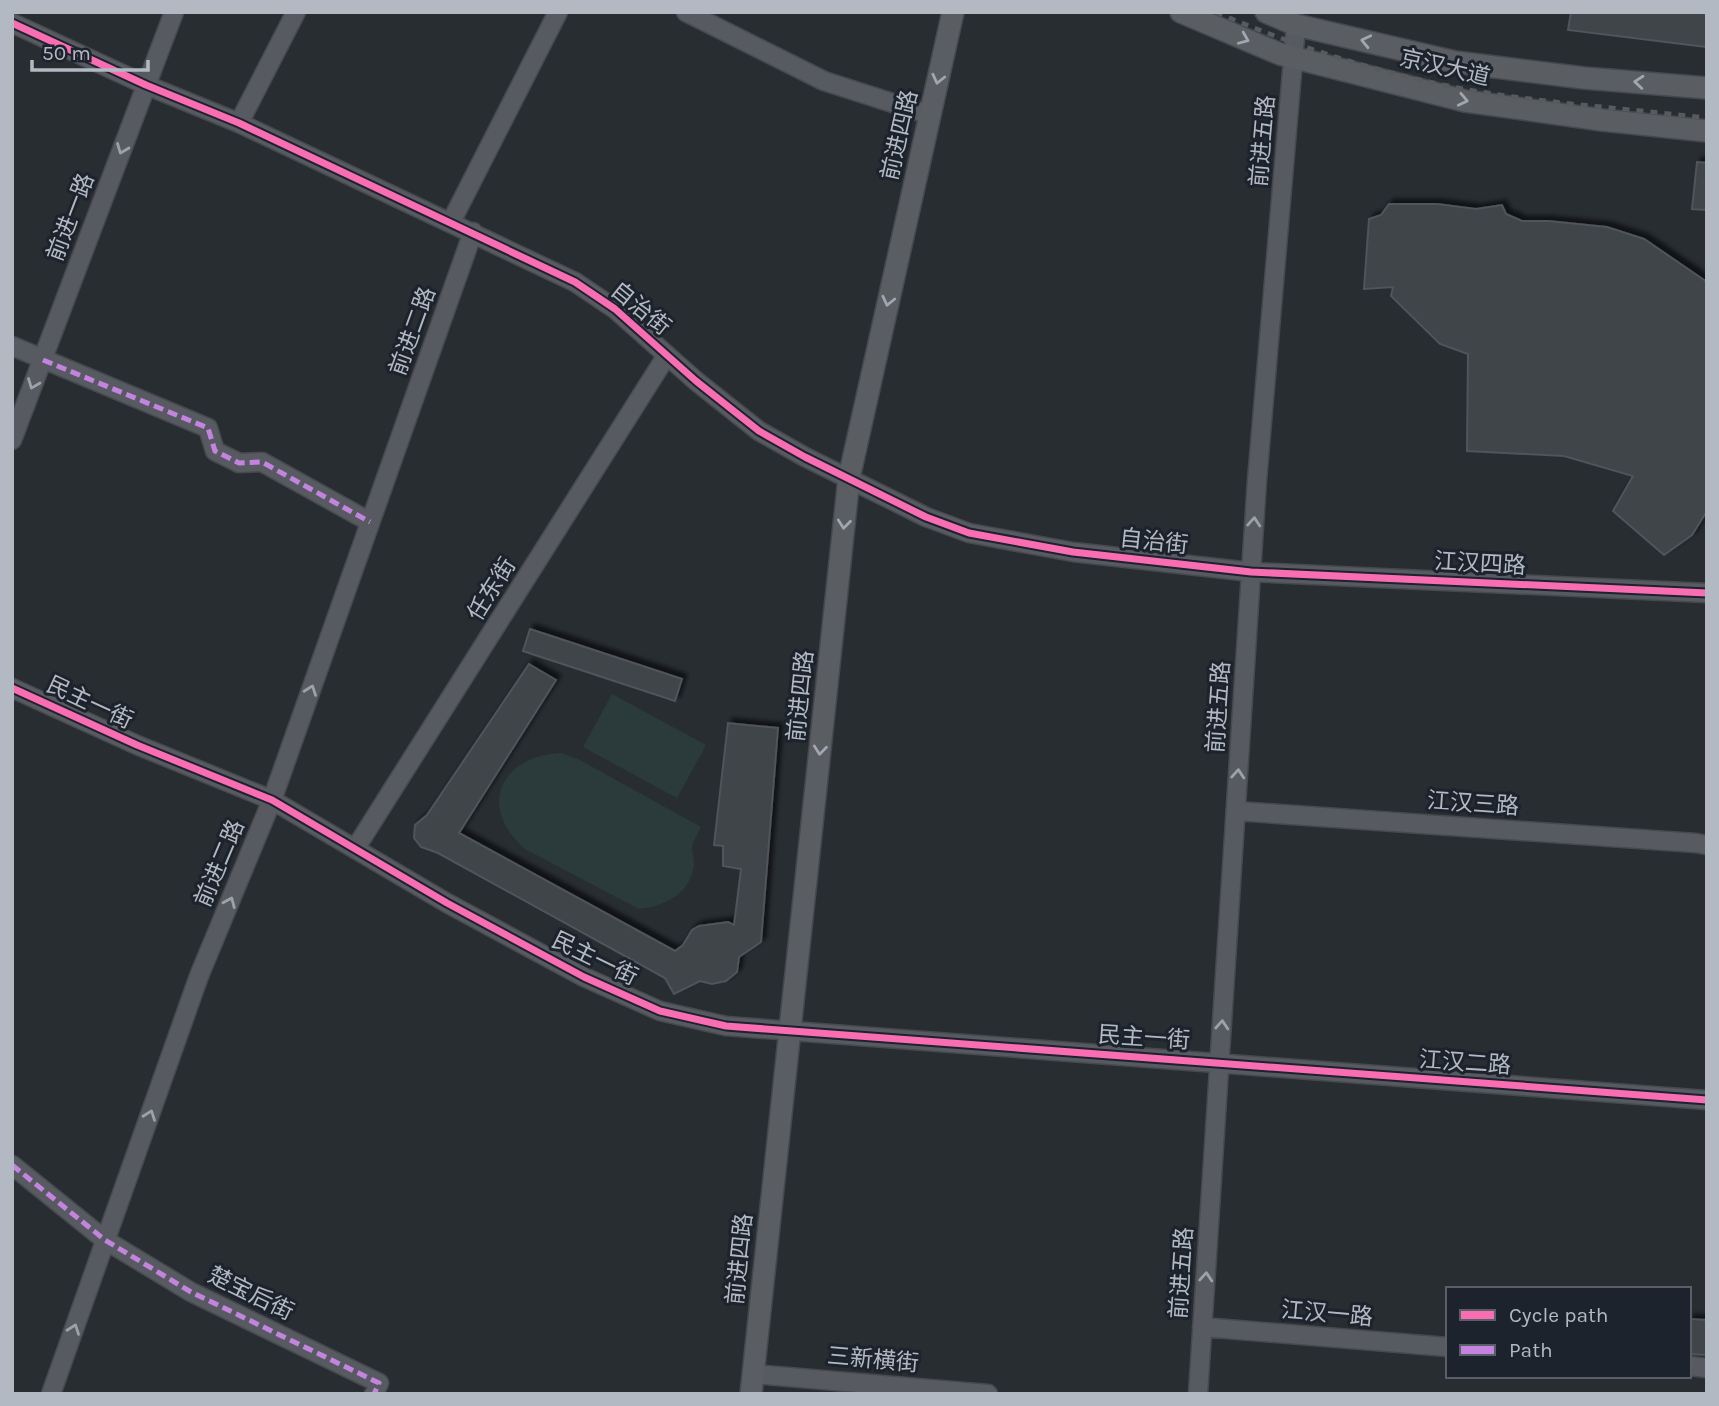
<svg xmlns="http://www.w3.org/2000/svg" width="1719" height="1406" viewBox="0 0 1719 1406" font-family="Karla,'Noto Sans SC',sans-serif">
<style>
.green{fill:#2b3b3c}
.building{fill:#404449;stroke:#4f545a;stroke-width:2;filter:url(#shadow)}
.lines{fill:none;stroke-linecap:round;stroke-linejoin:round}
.minor-casing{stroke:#46494d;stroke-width:21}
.major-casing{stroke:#45494f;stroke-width:24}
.minor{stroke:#575b61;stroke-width:18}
.major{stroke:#5a5d62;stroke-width:21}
.rail{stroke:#575b5f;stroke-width:4.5;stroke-dasharray:7 7;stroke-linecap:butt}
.quiet{stroke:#c483df;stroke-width:5;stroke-dasharray:10 5;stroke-linecap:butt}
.cycleway-casing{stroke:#1c232c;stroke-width:11}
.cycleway{stroke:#f96db3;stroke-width:7}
.oneway{stroke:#a0a7b0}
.oneway2{stroke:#9ba2aa}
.labels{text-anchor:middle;stroke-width:6;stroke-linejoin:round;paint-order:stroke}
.street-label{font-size:23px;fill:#b2b9c3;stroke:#1c232c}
</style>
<defs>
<filter id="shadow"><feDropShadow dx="4.5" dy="-4.5" stdDeviation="2" flood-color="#0009"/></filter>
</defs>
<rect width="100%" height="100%" fill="#282d32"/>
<!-- green -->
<path class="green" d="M612 694 706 745 677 798 583 747Z
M561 753 578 759 701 827C698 833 693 841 692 847 692 853 694 858 694 864 691 893 666 906 639 909L525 849C477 807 500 756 561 753Z"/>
<!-- building -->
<path class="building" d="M1571 12H1707V47L1568 30Z
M1697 162 1707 163V210L1692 209Z
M1389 204H1437L1476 209 1502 205 1506 214 1522 221H1548L1607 227 1644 239 1707 282V511L1692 535 1664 555 1613 511 1633 476 1564 456 1467 451 1468 354 1440 344 1391 296 1393 287 1364 289 1369 219 1381 215Z
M530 629 682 679 675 701 523 651Z
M529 664 556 680 459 833 675 951 683 945 692 930 699 926 728 922 734 925 741 869 723 866V846L714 845 728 723 778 728 761 942 739 957 737 972 726 981 712 984 700 981 674 994 665 978 438 853 421 847 414 838 415 825 427 815Z
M1689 1319 1707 1320V1355L1689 1354Z"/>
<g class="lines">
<defs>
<path id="minor" d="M686 12 824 81 930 115
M12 23 146 85 239 123 575 282 615 309 696 381 759 431 805 457 926 517 969 533 1073 552 1251 572 1707 593
M239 123 296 12
M451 222 558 12
M12 346 208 428 215 451 239 463 262 462 370 522
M12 440 174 12
M12 688 137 745 272 800 447 903 584 977 660 1011 726 1026 1707 1100
M1236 811 1696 843 1707 845
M355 849 667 355
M12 1165 105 1240 191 1292 379 1383 374 1394
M1202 1327 1448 1347
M1689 1366 1707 1368
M753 1374 988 1394
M51 1394 199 976 272 800 473 232
M1198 1394 1257 480 1296 25"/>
<path id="major" d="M1181 12 1280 54 1465 101 1602 120 1707 131
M1266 12 1296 25 1455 62 1584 78 1707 88
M751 1394 849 478 953 12"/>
</defs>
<!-- minor casing -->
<use href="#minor" class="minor-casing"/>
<!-- major casing -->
<use href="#major" class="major-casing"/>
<!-- minor -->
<use href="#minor" class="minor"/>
<!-- major -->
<use href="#major" class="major"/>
<!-- rail -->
<path class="rail" d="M1216 12C1294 46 1375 72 1459 88 1540 103 1625 108 1707 118"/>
<!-- quiet -->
<path class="quiet" d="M43 360 208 428 215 451 239 463 262 462 370 522
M12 1165 105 1240 191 1292 379 1383 374 1394"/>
<defs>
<path id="cycleway" d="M12 23 146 85 239 123 575 282 615 309 696 381 759 431 805 457 926 517 969 533 1073 552 1251 572 1707 593
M12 688 137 745 272 800 447 903 584 977 660 1011 726 1026 1707 1100"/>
</defs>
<!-- cycleway casing -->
<use href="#cycleway" class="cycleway-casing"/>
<!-- cycleway -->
<use href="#cycleway" class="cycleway"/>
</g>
<!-- one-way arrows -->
<defs><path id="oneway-chevron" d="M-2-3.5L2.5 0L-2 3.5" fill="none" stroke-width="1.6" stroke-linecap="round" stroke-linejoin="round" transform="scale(1.75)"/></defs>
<g class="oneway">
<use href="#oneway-chevron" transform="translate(1244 39) rotate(23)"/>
<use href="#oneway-chevron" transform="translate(1366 41) rotate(-167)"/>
<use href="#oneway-chevron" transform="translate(938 79) rotate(103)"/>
<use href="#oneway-chevron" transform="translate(1639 82) rotate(-175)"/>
<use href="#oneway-chevron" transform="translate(1463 100) rotate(12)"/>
<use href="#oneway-chevron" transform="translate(888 301) rotate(103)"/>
<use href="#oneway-chevron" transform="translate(844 524) rotate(96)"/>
<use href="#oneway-chevron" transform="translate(820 750) rotate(96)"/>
</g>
<g class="oneway2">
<use href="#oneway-chevron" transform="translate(122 149) rotate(111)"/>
<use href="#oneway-chevron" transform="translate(33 384) rotate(111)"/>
<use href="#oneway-chevron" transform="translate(1254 522) rotate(-86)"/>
<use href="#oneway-chevron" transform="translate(311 690) rotate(-70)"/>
<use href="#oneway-chevron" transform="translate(1238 774) rotate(-86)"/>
<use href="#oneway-chevron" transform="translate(230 902) rotate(-67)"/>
<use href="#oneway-chevron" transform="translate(1222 1025) rotate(-86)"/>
<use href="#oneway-chevron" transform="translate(150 1115) rotate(-70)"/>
<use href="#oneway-chevron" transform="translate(1206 1277) rotate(-86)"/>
<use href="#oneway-chevron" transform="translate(74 1329) rotate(-70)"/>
</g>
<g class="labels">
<!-- street labels -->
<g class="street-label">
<text transform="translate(1445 67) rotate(13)" y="8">京汉大道</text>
<text transform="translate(899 135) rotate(-77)" y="8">前进四路</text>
<text transform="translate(1262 141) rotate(-85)" y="8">前进五路</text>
<text transform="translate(70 217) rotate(-69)" y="8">前进一路</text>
<text transform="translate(641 308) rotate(39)" y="8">自治街</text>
<text transform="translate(412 331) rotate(-70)" y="8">前进二路</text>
<text transform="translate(1154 541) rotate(6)" y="8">自治街</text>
<text transform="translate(1480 563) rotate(3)" y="8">江汉四路</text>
<text transform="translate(491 589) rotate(-58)" y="8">任东街</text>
<text transform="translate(800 696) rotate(-84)" y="8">前进四路</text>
<text transform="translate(90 702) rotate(25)" y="8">民主一街</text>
<text transform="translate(1218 707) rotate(-86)" y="8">前进五路</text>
<text transform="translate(1473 803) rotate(4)" y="8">江汉三路</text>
<text transform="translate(219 863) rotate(-67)" y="8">前进二路</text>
<text transform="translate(595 958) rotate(26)" y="8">民主一街</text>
<text transform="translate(1144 1037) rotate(4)" y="8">民主一街</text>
<text transform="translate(1465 1062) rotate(4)" y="8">江汉二路</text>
<text transform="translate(739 1259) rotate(-84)" y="8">前进四路</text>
<text transform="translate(1181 1273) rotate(-86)" y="8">前进五路</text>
<text transform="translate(251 1293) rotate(26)" y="8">楚宝后街</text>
<text transform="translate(1327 1313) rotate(5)" y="8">江汉一路</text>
<text transform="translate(873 1359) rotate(5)" y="8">三新横街</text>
</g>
</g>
<!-- border -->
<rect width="1719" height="1406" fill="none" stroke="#b2b9c3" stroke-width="28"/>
<!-- legend -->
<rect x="1446" y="1287" width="245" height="91" fill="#1c232c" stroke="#585f68" stroke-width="2"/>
<rect x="1460" y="1310" width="35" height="10" fill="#f96db3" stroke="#585f68" stroke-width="2"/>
<text x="1509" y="1322" font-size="21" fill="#b2b9c3">Cycle path</text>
<rect x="1460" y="1345" width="35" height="10" fill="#c483df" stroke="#585f68" stroke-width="2"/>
<text x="1509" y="1357" font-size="21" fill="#b2b9c3">Path</text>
<!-- scale -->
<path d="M32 60v10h116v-10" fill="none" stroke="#b2b9c3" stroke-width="3.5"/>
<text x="42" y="60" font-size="21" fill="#b2b9c3" stroke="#1c232c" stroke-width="5" paint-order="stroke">50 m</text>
</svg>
